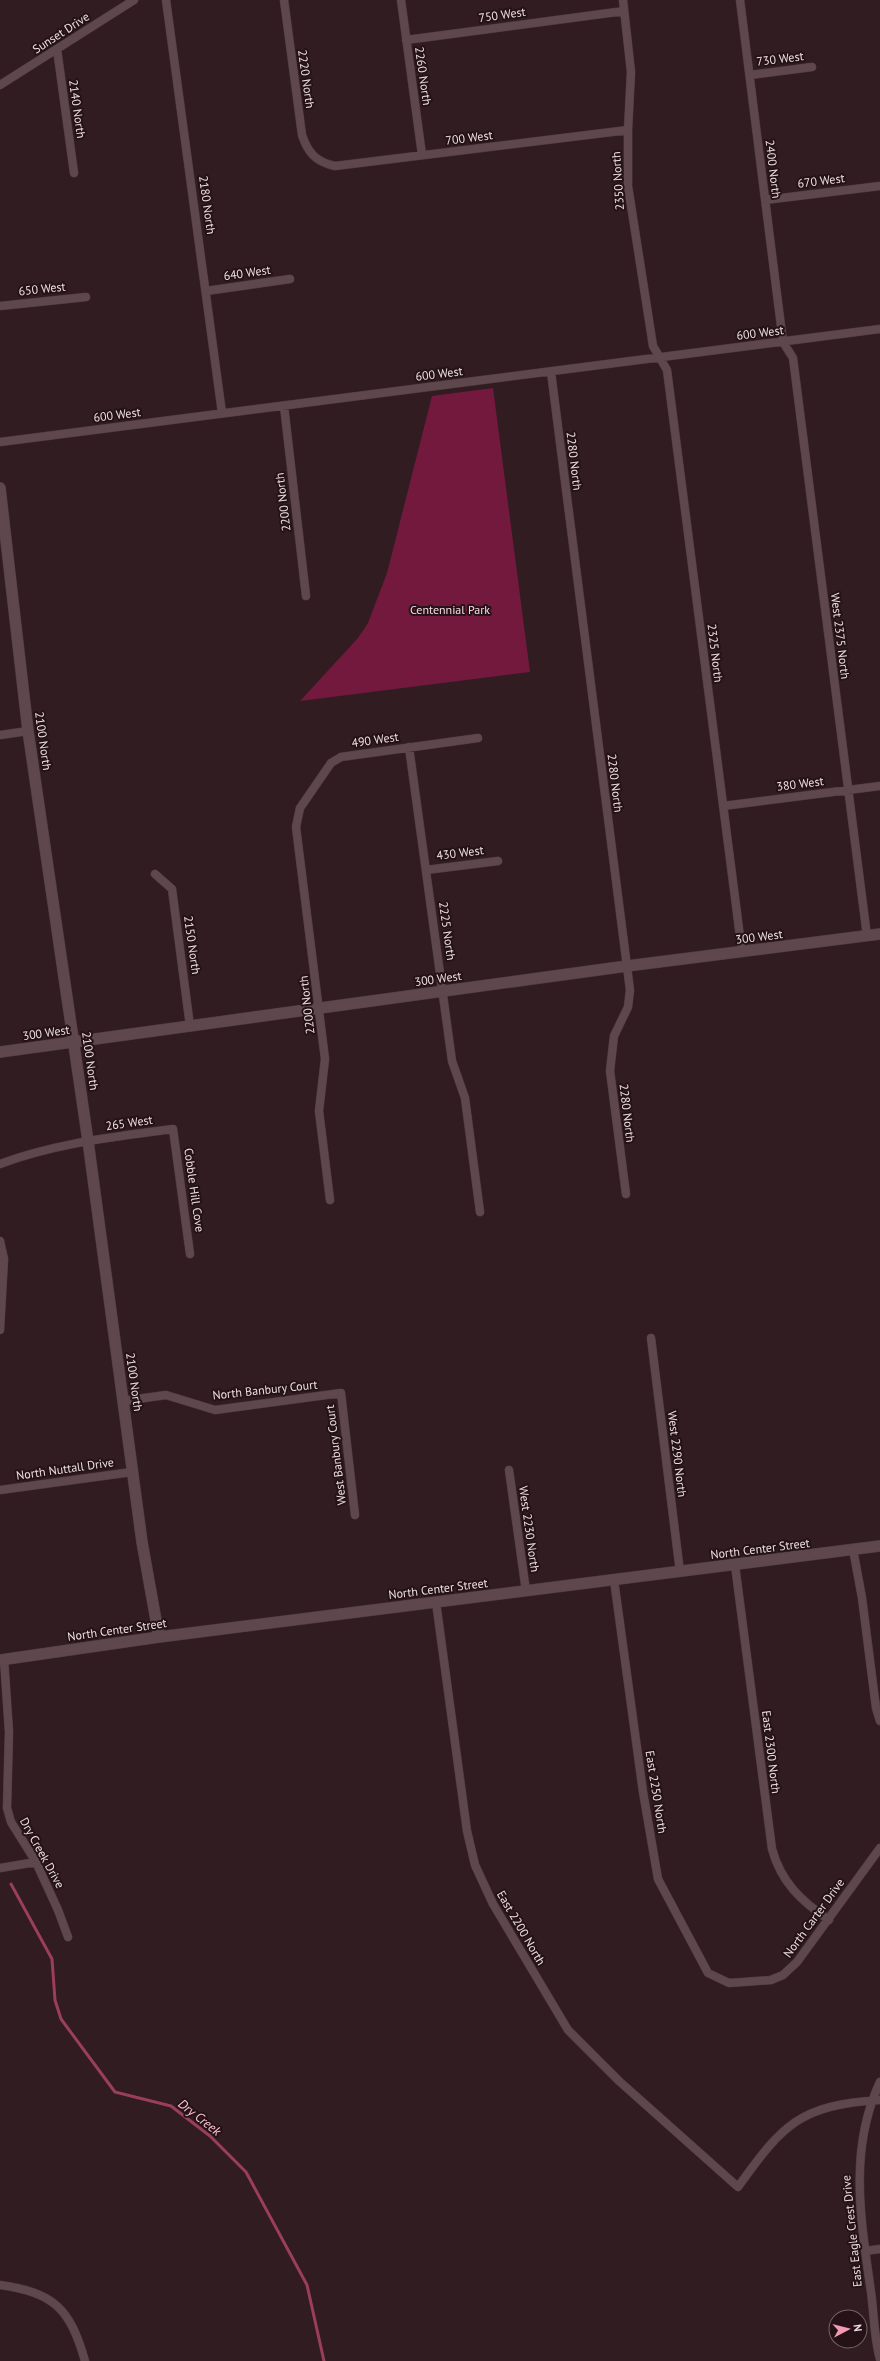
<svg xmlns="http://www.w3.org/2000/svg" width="880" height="2361" viewBox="0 0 880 2361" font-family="'PT Sans',sans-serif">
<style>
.green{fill:#73193d}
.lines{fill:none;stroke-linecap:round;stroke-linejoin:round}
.stream{stroke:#9b3d5d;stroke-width:3}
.street-casing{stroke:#4a3a3e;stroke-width:9}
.secondary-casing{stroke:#4a3a3e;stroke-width:12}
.street{stroke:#5e474d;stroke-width:8}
.secondary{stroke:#5e474d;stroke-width:11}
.labels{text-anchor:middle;stroke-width:4;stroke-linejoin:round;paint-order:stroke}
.street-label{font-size:12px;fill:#ecdee1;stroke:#251218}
.park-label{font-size:12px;fill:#f7dbe2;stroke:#251218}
.water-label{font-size:13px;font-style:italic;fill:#fcc6d3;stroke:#251218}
</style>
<rect width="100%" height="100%" fill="#301c21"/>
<!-- green -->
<path class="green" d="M493 388 530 672 300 701 358 638 368 623 387 573 432 396Z"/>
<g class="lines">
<!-- stream -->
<path class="stream" d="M11 1884 52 1959 55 2000 61 2019 115 2092 171 2106 210 2136 246 2172 307 2285 324 2361"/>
<defs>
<path id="street" d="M166 0 222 413
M284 0 302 135C308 153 316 162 335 166L628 130
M401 0 422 155
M623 0 631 72 628 130V186L653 346 667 370 742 952
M740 0 783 342 793 358 867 936
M406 40 624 11
M57 49 74 173
M750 75 812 67
M0 85 134 0
M765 200 880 186
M206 291 290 279
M0 306 86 297
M551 372 630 990 628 1007 614 1036 610 1071 626 1194
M284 406 306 596
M0 442 880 329
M0 735 28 731
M409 747 452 1061 465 1098 480 1212
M723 806 880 786
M426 870 498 861
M155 874 172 889 190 1026
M0 1164C56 1143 114 1137 173 1129L190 1254
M330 1200 319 1111 325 1059 296 827 300 808 331 763 341 757 478 738
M0 1241 4 1259 0 1330
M651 1338 680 1572
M123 1401 166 1395 215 1410 341 1393 355 1515
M509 1470 526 1591
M0 1490 132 1472
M853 1549 862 1598 876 1708 880 1721
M735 1565 772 1849C781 1882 801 1901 829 1920
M614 1580 643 1792 658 1879 708 1973 729 1983 771 1980 783 1975 797 1962 880 1848
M436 1602 467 1831 475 1865 493 1904 568 2030 619 2081 738 2187C783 2124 800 2105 880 2100
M4 1659 9 1732 7 1808 11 1822 36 1862 58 1910 68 1937
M0 1868 36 1862
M880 2082C848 2150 861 2221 871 2292 874 2314 874 2338 880 2359
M865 2251 880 2249
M0 2285C54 2293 70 2308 85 2361"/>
<path id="secondary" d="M0 488 28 731 88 1141 142 1542 159 1637
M0 1052 627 966 880 934
M0 1660 159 1637 880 1546"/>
</defs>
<!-- street casing -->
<use href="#street" class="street-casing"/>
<!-- secondary casing -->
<use href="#secondary" class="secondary-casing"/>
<!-- street -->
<use href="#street" class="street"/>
<!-- secondary -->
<use href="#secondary" class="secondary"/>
</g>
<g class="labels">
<!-- street labels -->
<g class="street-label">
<text transform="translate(502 15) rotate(-8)" y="4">750 West</text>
<text transform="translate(61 33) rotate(-33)" y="4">Sunset Drive</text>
<text transform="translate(780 59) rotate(-7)" y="4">730 West</text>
<text transform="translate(423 76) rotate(82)" y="4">2260 North</text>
<text transform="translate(306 79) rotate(82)" y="4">2220 North</text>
<text transform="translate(77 109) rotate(82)" y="4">2140 North</text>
<text transform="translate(469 138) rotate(-7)" y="4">700 West</text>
<text transform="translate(773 169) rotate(83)" y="4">2400 North</text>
<text transform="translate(618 181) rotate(-94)" y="4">2350 North</text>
<text transform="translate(821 181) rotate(-7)" y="4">670 West</text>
<text transform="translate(207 205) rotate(82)" y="4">2180 North</text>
<text transform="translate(247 273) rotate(-8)" y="4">640 West</text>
<text transform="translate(42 289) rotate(-6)" y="4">650 West</text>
<text transform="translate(760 333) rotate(-7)" y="4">600 West</text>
<text transform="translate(439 374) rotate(-7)" y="4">600 West</text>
<text transform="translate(117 415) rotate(-7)" y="4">600 West</text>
<text transform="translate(574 461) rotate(83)" y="4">2280 North</text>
<text transform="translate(283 502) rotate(-97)" y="4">2200 North</text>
<text transform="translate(840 636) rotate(83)" y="4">West 2375 North</text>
<text transform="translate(715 653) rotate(83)" y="4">2325 North</text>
<text transform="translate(375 740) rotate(-8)" y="4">490 West</text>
<text transform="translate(43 741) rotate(82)" y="4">2100 North</text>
<text transform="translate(615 783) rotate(83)" y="4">2280 North</text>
<text transform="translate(800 784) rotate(-7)" y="4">380 West</text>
<text transform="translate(460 853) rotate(-7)" y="4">430 West</text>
<text transform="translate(447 931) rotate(82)" y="4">2225 North</text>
<text transform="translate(759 937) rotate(-7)" y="4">300 West</text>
<text transform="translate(192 945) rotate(82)" y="4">2150 North</text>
<text transform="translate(438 979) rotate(-8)" y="4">300 West</text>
<text transform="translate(307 1005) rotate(-97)" y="4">2200 North</text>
<text transform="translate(46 1033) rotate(-8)" y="4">300 West</text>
<text transform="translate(90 1061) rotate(82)" y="4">2100 North</text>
<text transform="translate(627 1113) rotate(83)" y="4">2280 North</text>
<text transform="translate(129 1123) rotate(-8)" y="4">265 West</text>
<text transform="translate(194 1190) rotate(82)" y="4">Cobble Hill Cove</text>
<text transform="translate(134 1382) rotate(82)" y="4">2100 North</text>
<text transform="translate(265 1390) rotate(-6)" y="4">North Banbury Court</text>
<text transform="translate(677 1454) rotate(83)" y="4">West 2290 North</text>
<text transform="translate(336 1455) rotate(-97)" y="4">West Banbury Court</text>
<text transform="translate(65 1469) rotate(-8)" y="4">North Nuttall Drive</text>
<text transform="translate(529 1529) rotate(82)" y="4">West 2230 North</text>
<text transform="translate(760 1549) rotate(-7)" y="4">North Center Street</text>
<text transform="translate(438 1589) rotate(-7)" y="4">North Center Street</text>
<text transform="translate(117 1630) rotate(-8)" y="4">North Center Street</text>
<text transform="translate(771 1752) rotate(83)" y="4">East 2300 North</text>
<text transform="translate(656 1792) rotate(81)" y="4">East 2250 North</text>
<text transform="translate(42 1853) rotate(61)" y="4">Dry Creek Drive</text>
<text transform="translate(814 1918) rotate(-54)" y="4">North Carter Drive</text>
<text transform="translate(521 1928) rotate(60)" y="4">East 2200 North</text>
<text transform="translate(852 2231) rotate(-96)" y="4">East Eagle Crest Drive</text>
</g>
<!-- park labels -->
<g class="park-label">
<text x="450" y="614">Centennial Park</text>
</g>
<!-- water labels -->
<g class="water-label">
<text transform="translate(200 2117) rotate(38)" y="5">Dry Creek</text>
</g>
</g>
<!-- north arrow -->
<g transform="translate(848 2329) rotate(83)"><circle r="19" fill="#251218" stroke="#756468"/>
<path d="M0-3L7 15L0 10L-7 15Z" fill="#f19ab2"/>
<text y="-6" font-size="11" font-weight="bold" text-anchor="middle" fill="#ecdee1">N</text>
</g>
</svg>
